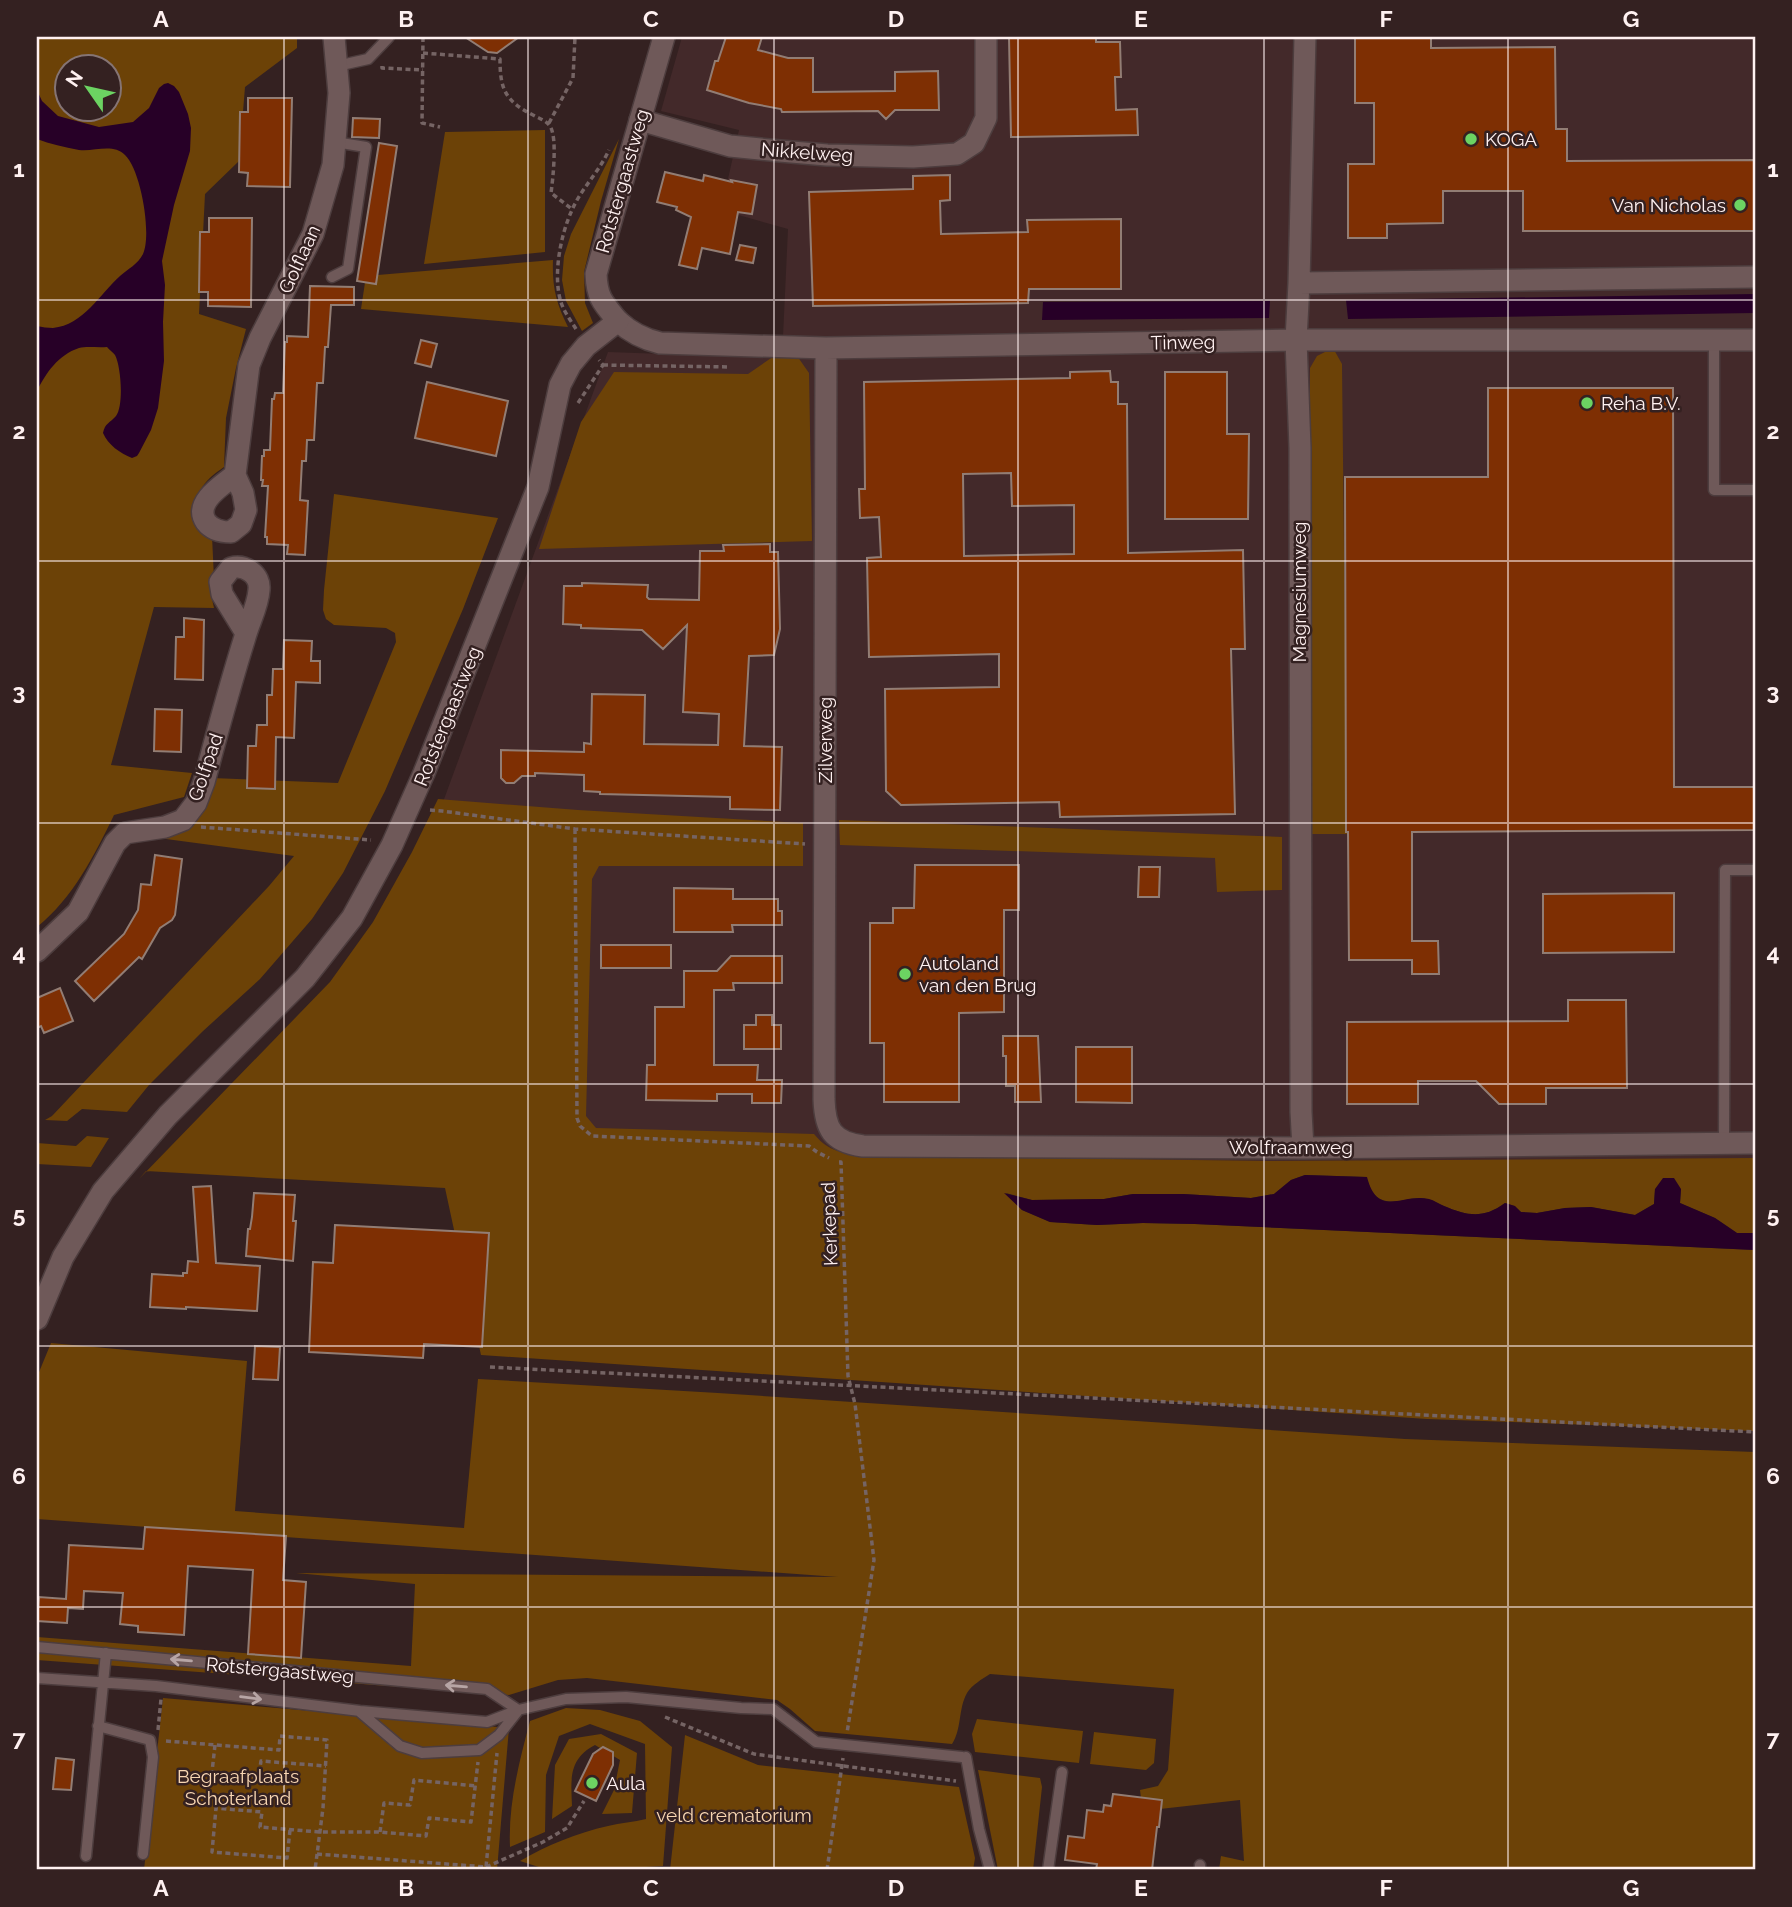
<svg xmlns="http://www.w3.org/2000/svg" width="1792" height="1907" viewBox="0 0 1792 1907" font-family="Raleway,sans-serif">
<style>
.built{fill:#43292a}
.green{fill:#6c4207;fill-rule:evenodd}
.water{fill:#270027}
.building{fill:#7e2f03;stroke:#927d74;stroke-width:2;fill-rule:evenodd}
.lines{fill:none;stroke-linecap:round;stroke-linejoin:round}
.lane-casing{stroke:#4d3d3e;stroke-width:13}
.street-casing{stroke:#4d3d3e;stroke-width:24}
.secondary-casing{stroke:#4d3d3e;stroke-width:24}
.path{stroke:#756464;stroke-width:3.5;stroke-dasharray:5 3.5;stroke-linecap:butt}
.lane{stroke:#6f5959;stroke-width:10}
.street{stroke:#6f5959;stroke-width:21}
.secondary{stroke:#6f5959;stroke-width:21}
.oneway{stroke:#b7a5a5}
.grid{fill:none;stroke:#fff1f1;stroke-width:2;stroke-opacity:0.55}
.poi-dot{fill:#6cd362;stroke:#342121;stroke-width:2.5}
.labels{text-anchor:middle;stroke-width:5;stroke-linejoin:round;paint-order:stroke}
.poi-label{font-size:19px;fill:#fff1f1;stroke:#342121;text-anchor:start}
.street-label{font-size:19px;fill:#fff1f1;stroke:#342121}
.park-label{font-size:19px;fill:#f8d6b2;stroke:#342121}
.neatline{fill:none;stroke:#fff1f1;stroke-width:2.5}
.grid-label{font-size:23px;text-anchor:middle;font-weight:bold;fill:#fff1f1}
</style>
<rect width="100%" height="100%" fill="#342121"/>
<!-- built -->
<path class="built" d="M682 37H1755V1169L861 1160 803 1139 592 1131 443 802 608 352 782 358 788 229 721 210 739 130 661 111Z"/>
<!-- green -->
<path class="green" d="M37 37H297V48L245 87 239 161 205 194 199 314 246 329 236 368 226 418 224 467C204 481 198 488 196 512L212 536 214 579 210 590 214 608 154 607 111 765 192 773 184 797 114 815C94 856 73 898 37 927ZM66 66H108V108H66Z
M545 130V252L424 264 445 132Z
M619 139 601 201 584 272 585 303 593 323 582 331 566 301 562 280 564 256 571 234Z
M553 260C552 287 556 303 568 327L361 309 366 276Z
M1333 348 1342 364 1347 834H1309L1310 368 1317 356Z
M795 353 809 373 812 541 539 549 581 422 614 372 748 374 777 354Z
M334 494 498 518 463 609 385 791 343 873 312 919 260 979 202 1032 149 1085 127 1112 82 1109 67 1121 45 1120 52 1116 269 886 294 856 136 835 197 821 212 778 338 783 396 642 395 633 386 628 334 625 326 619 323 610 324 590Z
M438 799 578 810 803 823V866H599L592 879 586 1116 596 1128 814 1134C832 1156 849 1153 875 1156L1270 1161 1755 1158V1233H1737L1715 1218 1680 1203 1681 1189H1655L1654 1204 1635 1215 1591 1207 1565 1208 1537 1213 1521 1212 1514 1206 1505 1203C1483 1219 1468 1216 1444 1206 1435 1202 1428 1198 1418 1198 1405 1199 1393 1205 1380 1199 1370 1193 1370 1186 1366 1177L1305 1175 1291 1180 1274 1194 1251 1198 1183 1194H1133L1104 1199 1032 1200 1006 1193 1022 1210 1050 1222 1097 1225 1143 1223 1195 1224 1755 1250V1431L1427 1419 481 1355 445 1188 146 1171 139 1179 330 982 373 922 412 852Z
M839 820 1282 837V890L1217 892 1215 858 840 845Z
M87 1136 109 1138 91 1167 37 1164V1143L76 1146Z
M51 1343 247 1361 235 1511 464 1528 478 1379 718 1393 1405 1439 1755 1452V1870H1219L1221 1856 1244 1861 1240 1800 1160 1809 1141 1798 1140 1790 1158 1786 1168 1770 1174 1689 990 1674C982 1679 972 1685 967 1693 958 1709 962 1729 952 1744L815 1731 790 1709 777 1700 587 1678 558 1680 509 1695 37 1660V1637L411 1666 415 1584 296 1573 838 1577 37 1519V1377Z
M163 1698 509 1728 497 1870H144Z
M566 1708 600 1710 640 1721 672 1747 663 1866 595 1870H548L520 1861C547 1845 577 1833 608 1826 620 1823 634 1822 646 1819L645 1744 590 1724 559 1736 546 1775 545 1832 510 1847C508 1804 519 1763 530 1721Z
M977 1719 1083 1731 1079 1763 975 1752 972 1734Z
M1094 1732 1156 1739 1154 1763 1146 1770 1090 1764Z
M601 1734 637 1753 632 1813 602 1814 614 1790 620 1760 595 1745C568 1759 571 1780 572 1806L552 1819 555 1765 569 1739Z
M685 1735 758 1765 959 1787 975 1858 973 1870H670Z
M978 1770 1040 1778 1042 1787 1033 1870H998Z"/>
<!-- water -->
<path class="water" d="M168 83 174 86 179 92 188 114 191 128 190 151 174 205 162 261 165 285 163 322 164 361 158 408 151 430 139 453 137 456 132 458C120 453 108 445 103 433 105 423 110 423 116 416 124 405 121 366 115 355 113 352 109 350 107 347 98 348 87 346 79 348 58 355 46 373 37 391V326C42 327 48 328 53 328 83 325 100 294 120 276 128 269 138 264 143 254 152 235 141 170 125 155 113 143 94 152 79 150 64 147 50 144 37 139V90L42 101 58 116 99 127 133 122 149 108 159 88 164 84Z
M1755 294V313L1348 319 1346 300Z
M1270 301 1269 318 1042 320 1043 302Z
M1305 1175 1367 1177C1378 1219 1402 1193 1429 1199 1434 1200 1439 1204 1444 1206 1468 1216 1483 1219 1505 1203L1515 1206 1521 1212 1537 1213 1565 1208 1591 1207 1635 1215 1654 1204 1655 1189 1663 1178H1674L1681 1189 1680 1203 1715 1218 1737 1233H1755V1250L1195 1224 1143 1223 1097 1225 1050 1222 1022 1210 1004 1193 1032 1200 1104 1199 1133 1194H1183L1251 1198 1274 1194 1291 1180Z"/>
<!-- building -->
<path class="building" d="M465 37H519L497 53 488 52Z
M726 37H762L758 50 788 58H813V92L895 91V72L938 71 939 110H895L886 119 878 111 782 112 781 109 749 103 707 90 715 61H718Z
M1009 37H1096V42H1120L1121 77H1115L1116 110 1137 109 1138 135 1011 137Z
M1355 37H1431V48L1555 47 1556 129H1567V161L1755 160V231H1523V191H1443V223L1387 224V238H1348V164H1374V103H1355Z
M248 98H292L290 187 247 186 248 173 239 172 240 112H248Z
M353 118 380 119 379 138 352 137Z
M379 143 397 146 376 284 357 281Z
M665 172 703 181 704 175 732 182 731 180 757 185 752 214 738 212 730 254 702 248 697 269 679 265 691 217 676 210 677 207 657 202Z
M950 175V200L940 201 941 234 1028 232 1027 220 1121 219V289H1029L1028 303 813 306 809 192 913 189V176Z
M209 218H252L251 307 208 306V292H199L200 232H209Z
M740 245 756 248 753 263 736 260Z
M310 286 354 287V305H331L328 347H325L323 383H317L314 440H307L306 461H302L300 500 308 501 305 555 287 554 288 545 267 544V537H265L268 486H262L263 480H261L262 456H264V450H270L272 399H274L275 393H283L285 342H287V336L308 337Z
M421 340 437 344 431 367 415 363Z
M1110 371 1111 382H1118V404H1127L1128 553 1243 550 1245 649H1231L1235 814 1060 817 1059 802 901 805 886 791 885 689 999 687V654L869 657 867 558 881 557 879 517 860 518 859 489H865L864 382 1070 378V372ZM1011 473 1012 506 1074 505V554L964 556 963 474Z
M1165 372H1227V434H1249L1248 519H1165Z
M427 382 508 401 496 456 415 438Z
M1488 388H1673L1674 787H1755V830L1412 832V941H1438L1439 974H1412V960H1349L1348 832H1346L1345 477H1488Z
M770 544V552H778L780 629 774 655 749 656 744 746 782 747 780 810 730 809V797L600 794V792L584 791V775L535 773V776H522L514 783H506L501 778V750L584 752V743L591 744 592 694 645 695 644 744 718 745 719 714 683 712 687 625 663 649 642 630 581 628V625L563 624 564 586H582V583L648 585 647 597 649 599 699 600 700 551H724L723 545Z
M184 618 204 620 203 680 175 679 176 637H184Z
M284 640 312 641 311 661H320V683L296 682 294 738 276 737 275 789 247 788 248 746H256L257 725H267V695H272L273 669H283Z
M155 709 182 710 181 752 154 751Z
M155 855 182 859 175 915 172 920 160 928 142 959 139 957 94 1001 75 981 124 934 138 910 141 884 151 885Z
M915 865H1019V910H1004V1012L959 1013V1102H884V1043H870V923H893V908H914Z
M1139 867H1160L1159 897H1138Z
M674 888 733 889V899H778V911H782V925H732L733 932H674Z
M1674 893V952L1543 953V894Z
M601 945H671V968H601Z
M731 956H782V983H733L734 990H714V1065H758L757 1080H782L781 1103H752V1094H717V1101L646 1100 647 1065H655V1007H684V971H717Z
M60 988 73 1021 44 1033 41 1026 37 1028V998Z
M1568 1000H1626L1627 1088H1546V1104H1499L1476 1081H1418V1104H1347V1022L1568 1021Z
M756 1015H772V1025H781V1049H744V1025H756Z
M1003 1036H1038L1041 1102H1015V1086H1006V1056H1003Z
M1076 1047H1132V1103L1076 1102Z
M211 1186 216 1263 260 1266 257 1311 186 1307V1309L150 1307 152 1274 183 1276V1273H187L188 1261 198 1262 193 1187Z
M254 1193 295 1195 293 1221H296L293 1261 246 1256 248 1229H250L252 1217Z
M335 1225 489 1233 482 1347 424 1344 423 1358 309 1352 313 1262 333 1263Z
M255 1346 280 1347 278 1380 253 1379Z
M145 1527 286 1536 283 1580 306 1582 301 1658 248 1654 253 1570 188 1566 184 1635 138 1632V1626L120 1624 123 1593 84 1591 83 1609 68 1608 67 1623 37 1621 39 1597 66 1599 69 1545 143 1549Z
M603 1747 613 1752V1765L596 1801 575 1791 593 1754Z
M56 1758 74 1760 71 1790 53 1789Z
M1113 1794 1162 1800 1159 1827H1157L1152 1870H1096L1097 1864 1065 1860 1068 1836 1084 1838 1087 1810 1103 1812 1104 1805 1111 1806Z"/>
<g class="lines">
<defs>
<path id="lane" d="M337 66 368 59 389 37
M332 277 348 269 366 147 335 142
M1714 341V490H1755
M1724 1143 1725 870H1755
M37 1647 487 1689 518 1710
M37 1678 156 1686 360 1711 487 1722 518 1710 566 1699 626 1697 741 1708 773 1709 816 1742 962 1757
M360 1712 400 1746 422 1753 479 1750 499 1735 517 1712
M98 1726 150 1740 153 1757 143 1854
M966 1757 979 1829 990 1870
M86 1856 106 1653
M1048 1870 1062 1772
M1200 1870V1865"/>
<path id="street" d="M640 120 730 146 780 151 827 155 913 157 957 154 974 143 986 118V37
M1299 283 1755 277
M618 321C631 333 643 339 660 343L826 348 1296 340H1755
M826 348 824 1099C825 1129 832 1142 863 1146L1303 1148 1755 1143
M235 475C222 485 193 503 206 522 212 530 221 532 231 532L241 524 246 510 243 493 235 475 249 365 260 338 313 234 333 165 339 93 334 37
M37 951 78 912 115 843 125 833 165 827 183 820 196 803 204 782C217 733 230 685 245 637 249 622 258 606 259 590 261 575 245 564 231 568L220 582 222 594 246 633
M1303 1148 1301 1112 1300 448 1296 340 1299 283 1305 37"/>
<path id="secondary" d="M37 1319 63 1257 103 1191 168 1115 305 978 352 918 392 845 424 773 538 487 560 385 571 364 586 346 618 321C603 303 597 298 596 274L664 37"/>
</defs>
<!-- lane casing -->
<use href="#lane" class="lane-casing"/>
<!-- street casing -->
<use href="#street" class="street-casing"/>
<!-- secondary casing -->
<use href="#secondary" class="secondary-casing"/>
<!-- path -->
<path class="path" d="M423 37 422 123 440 127
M423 53 500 59C500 89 505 101 533 115 540 119 548 121 551 128 557 140 553 179 551 193L572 209
M382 66V68L423 70
M549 123 573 78 575 37
M576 329C571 321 565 313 562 305 552 279 560 236 572 210 581 189 599 172 609 150
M603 365 730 367
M578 403 603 365 599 360
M430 810 442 811 575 829 805 844
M201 827 371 840
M575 829 577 1118 580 1126 592 1136 809 1146 817 1152 829 1158
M839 1162H841L848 1376 855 1404 874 1560 847 1733
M490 1367 1755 1432
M665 1717 754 1754 956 1781
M158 1730 161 1699
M166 1741 279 1750 280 1736 327 1740 323 1808 315 1870
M215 1745 212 1772 256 1777 259 1774 261 1761 326 1766
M290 1830 287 1858 212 1852 216 1808 262 1812 260 1827 319 1832H380L426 1836 429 1818 471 1822 478 1762
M380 1832 384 1803 410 1805 414 1780 477 1786
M317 1854 486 1867 497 1753
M486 1867 543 1842 567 1828 584 1801
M827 1870 843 1758"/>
<!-- lane -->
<use href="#lane" class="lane"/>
<!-- street -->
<use href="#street" class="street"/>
<!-- secondary -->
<use href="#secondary" class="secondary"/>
</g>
<!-- one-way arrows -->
<defs><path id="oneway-shaft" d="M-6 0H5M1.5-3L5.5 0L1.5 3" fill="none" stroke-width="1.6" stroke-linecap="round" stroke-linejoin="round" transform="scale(1.75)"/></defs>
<g class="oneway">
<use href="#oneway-shaft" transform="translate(181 1660) rotate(-175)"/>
<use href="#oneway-shaft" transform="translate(456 1686) rotate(-175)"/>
<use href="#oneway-shaft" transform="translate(251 1698) rotate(7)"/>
</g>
<!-- grid -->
<path class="grid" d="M284 37V1870M528 37V1870M774 37V1870M1018 37V1870M1264 37V1870M1508 37V1870M37 300H1755M37 561H1755M37 823H1755M37 1084H1755M37 1346H1755M37 1607H1755"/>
<!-- markers -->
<g class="poi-dot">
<circle cx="1471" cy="139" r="7"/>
<circle cx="1740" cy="205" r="7"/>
<circle cx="1587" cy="403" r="7"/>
<circle cx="905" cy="974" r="7"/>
<circle cx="592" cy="1783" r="7"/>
</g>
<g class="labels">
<!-- poi labels -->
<g class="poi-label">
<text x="1485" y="146">KOGA</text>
<text x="1726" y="212" text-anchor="end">Van Nicholas</text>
<text x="1601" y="410">Reha B.V.</text>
<text x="919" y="970">Autoland<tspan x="919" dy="22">van den Brug</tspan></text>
<text x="606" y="1790">Aula</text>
</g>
<!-- street labels -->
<g class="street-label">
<text transform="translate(807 152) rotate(4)" y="7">Nikkelweg</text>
<text transform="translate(622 181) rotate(-74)" y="7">Rotstergaastweg</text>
<text transform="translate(299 259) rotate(-65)" y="7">Golflaan</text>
<text transform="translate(1183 342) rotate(-1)" y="7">Tinweg</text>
<text transform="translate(1299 592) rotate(-90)" y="7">Magnesiumweg</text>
<text transform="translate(447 716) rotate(-68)" y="7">Rotstergaastweg</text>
<text transform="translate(825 740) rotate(-90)" y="7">Zilverweg</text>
<text transform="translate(205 767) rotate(-71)" y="7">Golfpad</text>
<text x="1291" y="1154">Wolfraamweg</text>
<text transform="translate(829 1224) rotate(-92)" y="7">Kerkepad</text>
<text transform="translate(280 1670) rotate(5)" y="7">Rotstergaastweg</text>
</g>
<!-- park labels -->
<g class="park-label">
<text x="238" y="1783">Begraafplaats<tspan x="238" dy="22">Schoterland</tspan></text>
<text x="734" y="1822">veld crematorium</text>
</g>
</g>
<!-- border -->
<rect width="1792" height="1907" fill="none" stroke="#342121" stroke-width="77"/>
<!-- north arrow -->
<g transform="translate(88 88) rotate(304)"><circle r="33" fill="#342121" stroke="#857474" stroke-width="2"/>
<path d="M0-5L12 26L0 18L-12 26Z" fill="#6cd362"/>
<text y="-10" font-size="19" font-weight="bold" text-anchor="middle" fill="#fff1f1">N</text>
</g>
<rect x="38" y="38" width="1716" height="1830" class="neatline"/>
<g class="grid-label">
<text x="161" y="27">A</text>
<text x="406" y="27">B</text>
<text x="651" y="27">C</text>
<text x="896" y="27">D</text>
<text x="1141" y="27">E</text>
<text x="1386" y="27">F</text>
<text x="1631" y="27">G</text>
<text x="19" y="177">1</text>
<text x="1773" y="177">1</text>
<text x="19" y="439">2</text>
<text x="1773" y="439">2</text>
<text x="19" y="700">3</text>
<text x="1773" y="700">3</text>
<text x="19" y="961">4</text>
<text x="1773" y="961">4</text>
<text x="19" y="1223">5</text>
<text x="1773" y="1223">5</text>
<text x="19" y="1484">6</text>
<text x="1773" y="1484">6</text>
<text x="19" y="1746">7</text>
<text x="1773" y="1746">7</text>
<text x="161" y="1896">A</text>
<text x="406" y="1896">B</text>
<text x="651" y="1896">C</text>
<text x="896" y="1896">D</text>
<text x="1141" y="1896">E</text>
<text x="1386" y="1896">F</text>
<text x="1631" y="1896">G</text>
</g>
</svg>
